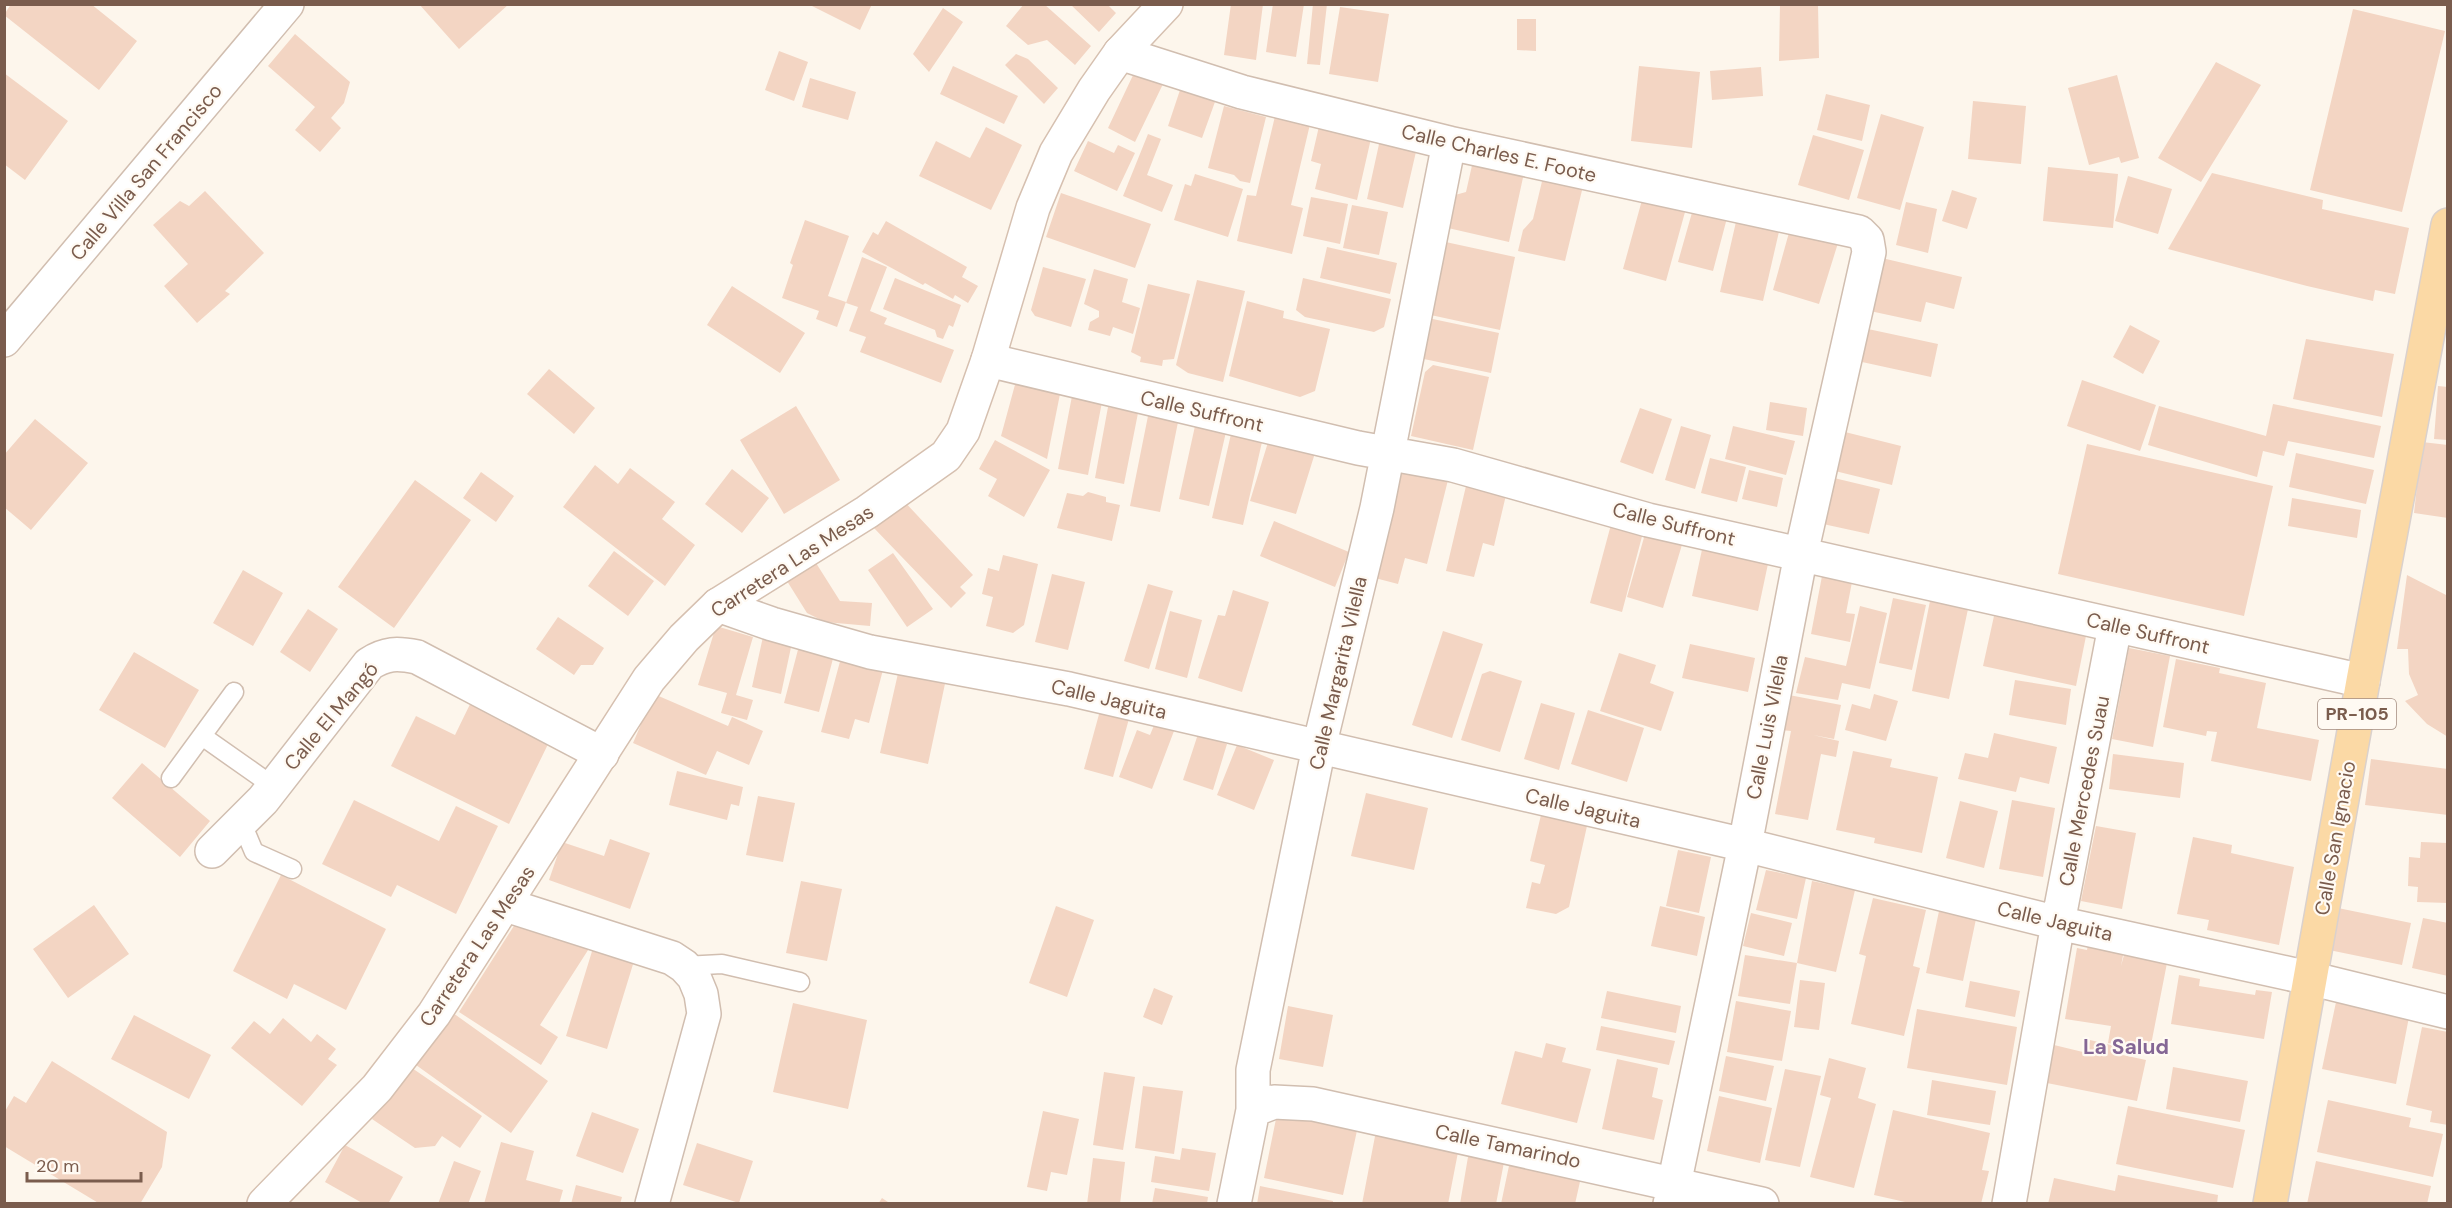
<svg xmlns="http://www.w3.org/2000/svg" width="2452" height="1208" viewBox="0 0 2452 1208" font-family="'DM Sans',sans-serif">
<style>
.building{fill:#f3d5c3}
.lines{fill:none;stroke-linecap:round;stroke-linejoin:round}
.lane-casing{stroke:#d1beb0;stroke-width:21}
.street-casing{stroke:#d1beb0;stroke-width:36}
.secondary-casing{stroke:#d6c0b0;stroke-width:36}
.primary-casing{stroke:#dad1cd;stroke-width:36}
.lane{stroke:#fff;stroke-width:18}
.street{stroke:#fff;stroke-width:33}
.secondary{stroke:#fff;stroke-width:33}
.primary{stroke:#fbd9a5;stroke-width:33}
.labels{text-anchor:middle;stroke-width:4.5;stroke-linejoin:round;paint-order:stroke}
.shield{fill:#fffaf3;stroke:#a28b7f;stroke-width:1.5}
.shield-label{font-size:18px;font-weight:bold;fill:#7a5c4d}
.street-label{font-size:20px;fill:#7a5c4d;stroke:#fffaf3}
.neighbourhood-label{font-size:21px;font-weight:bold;fill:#846695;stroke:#fffaf3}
</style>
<rect width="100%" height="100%" fill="#fdf6ec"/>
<!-- building -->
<path class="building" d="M11 4H91L137 41 99 90 4 15Z
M419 4H509L459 49Z
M808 4H872L860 30Z
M1024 4H1044L1091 46 1075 65 1047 40 1028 45 1006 26Z
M1070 4H1107L1116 13 1099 32Z
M1231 4H1263L1256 60 1224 55Z
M1273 4H1304L1296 57 1266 52Z
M1313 4H1327L1320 65 1307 64Z
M1780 4H1818L1819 58 1779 61Z
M1340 7 1389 14 1378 82 1329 74Z
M943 8 963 22 929 72 913 54Z
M2353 9 2445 31 2402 212 2310 190Z
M1517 19H1536V51L1517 50Z
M295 34 350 82 344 103 331 118 341 128 320 152 295 130 315 107 268 66Z
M779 51 808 62 794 101 765 90Z
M1016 54 1028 59 1058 88 1044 104 1005 65Z
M2216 62 2261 85 2201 182 2158 158Z
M953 66 1018 96 1004 124 940 94Z
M1639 66 1700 72 1692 148 1631 141Z
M1761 67 1763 96 1712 100 1710 71Z
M1135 71 1163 84 1135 142 1108 128Z
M4 73 68 121 25 180 4 164Z
M2117 75 2139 158 2121 163 2119 157 2089 165 2068 88Z
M810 78 856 92 848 120 802 107Z
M1181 87 1216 99 1202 138 1168 126Z
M1826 94 1870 105 1862 141 1817 130Z
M1973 101 2026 106 2021 164 1968 159Z
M1224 106 1266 117 1250 183 1240 181 1234 175 1208 168Z
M1276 112 1311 120 1291 205 1303 208 1292 254 1237 241 1247 195 1256 196Z
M1881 114 1924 127 1900 210 1857 198Z
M1320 122 1372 134 1357 200 1315 189 1321 164 1311 161Z
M986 127 1022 145 991 210 919 176 936 141 970 158Z
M1148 134 1161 139 1147 175 1173 185 1162 212 1123 196Z
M1381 135 1418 143 1403 208 1367 199Z
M1813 135 1864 150 1849 200 1798 185Z
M1088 141 1114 153 1118 145 1135 153 1117 191 1074 171Z
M1473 161 1524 173 1509 242 1448 228 1455 195 1466 192Z
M2048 167 2118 174 2113 228 2043 221Z
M1544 173 1584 182 1565 261 1518 251 1523 230 1533 219Z
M2212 173 2323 200 2322 209 2409 228 2395 294 2375 290 2373 301 2307 286 2168 249Z
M1195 174 1243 189 1228 237 1174 220 1185 184 1191 186Z
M2128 176 2172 189 2158 234 2115 221Z
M1952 190 1977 198 1967 229 1942 221Z
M205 191 264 253 225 291 230 294 197 323 164 286 188 264 153 225 180 201 189 206Z
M1061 193 1151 224 1135 268 1046 237Z
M1311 197 1348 204 1340 244 1303 236Z
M1642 200 1685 212 1666 281 1623 269Z
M1906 202 1937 209 1928 253 1896 245Z
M1352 205 1388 212 1379 255 1343 248Z
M1693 209 1727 218 1713 271 1678 262Z
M1738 213 1781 223 1763 301 1720 292Z
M805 220 849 236 828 296 846 302 837 327 816 319 819 311 782 298 793 265 790 263Z
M886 221 967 267 962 277 978 286 968 303 955 295 953 299 925 283 923 285 862 252 873 232 878 235Z
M1790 229 1838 243 1819 304 1773 290Z
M1441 241 1515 257 1500 330 1426 314Z
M1327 247 1397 263 1390 294 1320 278Z
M862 257 887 267 870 311 887 318 884 324 954 350 941 383 860 352 866 337 849 331 858 307 846 303Z
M1882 258 1962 277 1954 309 1926 302 1921 322 1870 311Z
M1043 267 1086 279 1071 327 1035 316 1031 310Z
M1094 269 1128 279 1122 302 1140 308 1133 334 1113 327 1110 336 1088 330 1090 322 1099 317V311L1084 304Z
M895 278 961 305 953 327 949 325 943 339 937 337 935 330 883 309Z
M1303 278 1391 299 1384 327 1374 332 1305 317 1296 310Z
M1197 280 1245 291 1223 382 1188 373 1176 365Z
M1148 284 1190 294 1174 359 1163 360 1162 366 1140 362 1141 357 1131 352Z
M732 286 805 333 780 373 707 325Z
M1247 301 1284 311 1283 318 1330 329 1315 391 1300 397 1229 376Z
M1428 318 1499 333 1491 373 1419 358Z
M2130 325 2160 341 2143 374 2113 357Z
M1868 329 1938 344 1931 377 1862 362Z
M2306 339 2394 354 2382 417 2293 399Z
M1433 365 1489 377 1473 450 1411 436 1425 372Z
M549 369 595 408 574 434 527 394Z
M2082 380 2156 405 2140 451 2067 426Z
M1016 381 1060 394 1047 459 1001 436Z
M2438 386 2448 387V440L2434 439Z
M1072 396 1102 402 1088 475 1058 469Z
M1770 402 1807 408 1803 436 1766 430Z
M2273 404 2381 426 2374 458 2288 441 2284 456 2263 451 2257 477 2148 445 2159 406 2266 436Z
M796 406 840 480 784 514 740 440Z
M1108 407 1138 413 1124 484 1095 478Z
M1640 408 1672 419 1653 474 1620 462Z
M1148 416 1178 422 1160 512 1130 506Z
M35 419 88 463 31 530 4 507V455Z
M1195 426 1226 432 1209 506 1179 499Z
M1681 426 1711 435 1695 489 1665 480Z
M1733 426 1795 441 1786 475 1725 459Z
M1845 432 1901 446 1892 485 1835 471Z
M1231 434 1262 442 1243 525 1212 518Z
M1269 439 1315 453 1296 514 1250 501Z
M995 440 1050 470 1024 517 988 496 997 479 979 469Z
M2422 442 2448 445V518L2414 513Z
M2087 444 2273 486 2244 616 2058 574Z
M2296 453 2374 470 2366 504 2289 487Z
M1710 458 1746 467 1737 502 1701 493Z
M1404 464 1449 476 1427 564 1405 558 1398 584 1375 578Z
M595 465 618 484 630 468 675 502 662 519 695 545 665 586 563 507Z
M732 469 769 498 742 533 705 504Z
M1749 470 1783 478 1777 507 1742 499Z
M481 472 514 496 496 522 463 498Z
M1834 478 1880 489 1869 534 1823 524Z
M415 480 471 520 394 628 338 587Z
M1466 486 1506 495 1494 546 1483 543 1474 577 1446 571Z
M1088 492 1106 497V502L1120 505 1112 541 1057 528 1067 493 1083 496Z
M2292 498 2361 510 2357 538 2288 526Z
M902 499 973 575 960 587 966 593 951 608 873 527Z
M1613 517 1645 525 1622 612 1590 603Z
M1274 521 1349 552 1335 587 1260 556Z
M1647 527 1684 538 1663 608 1627 597Z
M1703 545 1769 559 1758 611 1692 596Z
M614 551 654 581 628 616 588 586Z
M893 553 933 609 907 627 868 570Z
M1003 555 1038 564 1024 625 1013 633 986 626 993 597 982 594 988 568 999 571Z
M816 563 840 601 872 603 870 626 825 622 807 613 787 581Z
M243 570 283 593 253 646 213 623Z
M1052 574 1085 582 1068 650 1035 642Z
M2407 575 2448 596V737L2427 724 2405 701 2418 695 2409 674 2408 649H2397Z
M1822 576 1852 582 1846 613 1855 614 1850 642 1811 634Z
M1148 584 1173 591 1149 669 1124 661Z
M1233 590 1269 602 1242 692 1198 678 1218 615 1225 616Z
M1893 598 1926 605 1912 670 1879 663Z
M1930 601 1968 609 1949 699 1912 691Z
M1860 606 1887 613 1870 689 1842 683 1838 700 1796 693 1805 657 1846 666Z
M308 609 338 629 310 672 280 652Z
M1170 611 1202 620 1187 678 1155 669Z
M1994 616 2086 636 2076 686 1983 666Z
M558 617 604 648 593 665H581L574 675 536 649Z
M716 626 753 637 736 695 753 700 747 720 721 713 727 693 698 685Z
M1443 631 1483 644 1452 738 1412 725Z
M764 632 793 638 781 694 752 687Z
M800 642 835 651 819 712 784 703Z
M1690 644 1755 658 1748 692 1682 678Z
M2129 648 2170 656 2153 747 2112 739Z
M134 652 199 690 165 748 99 710Z
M1619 653 1656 665 1650 683 1674 692 1661 731 1600 711Z
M842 654 884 666 869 723 855 719 849 739 821 732Z
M2176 659 2220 668 2219 673 2266 683 2257 728 2319 740 2311 781 2211 761 2217 732 2207 731 2206 736 2163 727Z
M899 669 946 679 928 764 880 753Z
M1490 671 1522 681 1500 752 1461 740 1482 674Z
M2015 680 2071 689 2066 725 2009 715Z
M654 694 728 726 732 717 763 731 749 765 717 751 706 775 633 743Z
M1874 694 1898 701 1886 741 1845 730 1852 704 1870 709Z
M1789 695 1841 705 1834 739 1813 735 1839 741 1836 757 1821 754 1808 820 1775 814 1791 731 1781 730Z
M474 696 552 736 509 824 391 766 416 716 455 735Z
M1541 703 1575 713 1559 770 1524 759Z
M1101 707 1130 715 1113 777 1084 769Z
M1588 710 1644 728 1627 782 1571 764Z
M1155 723 1174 731 1152 789 1119 777 1137 730 1150 735Z
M1994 733 2057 747 2049 784 2020 777 2016 792 1958 779 1965 753 1988 758Z
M1198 734 1227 744 1213 790 1183 780Z
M1237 745 1274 760 1254 810 1217 795Z
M1853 751 1892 759 1890 767 1938 777 1922 853 1874 843 1875 838 1836 830Z
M2113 754 2184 763 2180 798 2109 789Z
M2371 759 2448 769V815L2365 805Z
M142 763 210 821 180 857 112 798Z
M677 771 743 787 739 806 731 804 727 820 669 805Z
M1366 793 1428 808 1414 870 1351 856Z
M758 796 795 803 783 862 746 855Z
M354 800 439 841 456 806 498 826 456 914 397 885 391 897 322 864Z
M2012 800 2055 808 2043 877 1999 869Z
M1960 801 1998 811 1984 868 1946 858Z
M1541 815 1587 826 1569 907 1556 914 1526 908 1532 882 1540 884 1545 865 1530 861Z
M2096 826 2136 833 2122 909 2081 901Z
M2193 837 2232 845 2231 853 2294 867 2279 945 2207 930 2209 920 2177 914Z
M610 839 650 853 630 909 549 880 562 842 604 856Z
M2421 842 2448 843V903L2417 902 2418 887 2408 886 2409 857 2420 858Z
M1678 850 1711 857 1699 913 1666 906Z
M1766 870 1806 878 1797 919 1756 910Z
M281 875 386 929 346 1010 294 984 287 999 233 971Z
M801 881 842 889 827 961 786 953Z
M1812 881 1855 890 1836 972 1797 963Z
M1873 898 1926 910 1913 966 1920 968 1904 1036 1851 1024 1866 956 1859 954Z
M94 905 129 954 68 998 33 949Z
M1056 906 1094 920 1067 997 1029 983Z
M1660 906 1705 917 1697 956 1651 946Z
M2338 908 2411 923 2402 965 2329 950Z
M1939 911 1976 919 1963 981 1926 973Z
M1751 913 1792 923 1784 956 1743 946Z
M519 918 552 939 560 927 590 947 540 1025 558 1037 541 1065 459 1012Z
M2423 918 2448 923V976L2412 968Z
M2088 944 2124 950 2121 966 2124 955 2167 963 2150 1050 2108 1043 2111 1026 2065 1019 2077 948 2087 950Z
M593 948 634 961 607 1049 566 1036Z
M1745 955 1797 963 1790 1004 1738 996Z
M2179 975 2200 979 2199 986 2255 995 2256 990 2272 992 2264 1039 2171 1024Z
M1800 980 1825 983 1819 1030 1794 1027Z
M1970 981 2020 991 2015 1017 1965 1007Z
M1154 988 1173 996 1162 1025 1143 1017Z
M1607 991 1681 1006 1676 1033 1601 1018Z
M1736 1001 1791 1011 1782 1061 1727 1052Z
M2336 1002 2409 1017 2396 1084 2322 1069Z
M793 1003 867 1020 848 1109 773 1092Z
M1288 1006 1333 1015 1323 1067 1279 1059Z
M1917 1009 2017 1027 2007 1085 1907 1068Z
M453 1013 548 1081 511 1133 416 1065Z
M134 1015 211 1055 189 1099 111 1059Z
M283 1018 311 1042 317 1034 336 1049 328 1059 337 1065 302 1106 231 1048 254 1021 270 1034Z
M1601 1026 1675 1041 1669 1065 1596 1050Z
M2422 1027 2448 1032V1125L2430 1122 2432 1111 2406 1105Z
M2090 1040 2115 1046 2113 1053 2146 1060 2137 1101 2047 1083 2054 1045 2087 1053Z
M1546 1043 1566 1048 1562 1062 1591 1069 1577 1123 1501 1104 1515 1051 1542 1058Z
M1726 1056 1774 1066 1766 1101 1719 1091Z
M1829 1058 1866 1068 1858 1098 1876 1104 1854 1188 1810 1177 1831 1098 1820 1095Z
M1617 1059 1658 1068 1652 1097 1663 1100 1654 1140 1602 1129Z
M52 1061 167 1132 162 1167 140 1204H100L4 1146V1113L14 1096 26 1103Z
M409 1066 482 1116 460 1148 442 1136 435 1146 415 1148 372 1119Z
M2173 1067 2248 1081 2240 1122 2166 1109Z
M1785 1069 1821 1076 1800 1167 1765 1160Z
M1104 1072 1135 1077 1123 1150 1093 1145Z
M1932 1080 1996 1091 1990 1125 1927 1115Z
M1143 1086 1183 1091 1174 1154 1135 1148Z
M1719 1096 1772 1108 1760 1163 1707 1151Z
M2328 1100 2411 1118 2409 1127 2443 1134 2433 1177 2317 1152Z
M2128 1106 2245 1130 2233 1188 2116 1164Z
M1278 1109 1358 1126 1343 1195 1264 1178Z
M1893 1110 1990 1133 1982 1170 1989 1171 1981 1204H1914L1874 1195Z
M1043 1111 1079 1119 1067 1175 1051 1172 1047 1191 1027 1187Z
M592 1112 639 1129 623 1173 576 1156Z
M1376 1131 1459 1147 1448 1204H1362Z
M501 1142 534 1151 526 1180 563 1190 559 1204H484Z
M697 1143 753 1161 739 1203 683 1185Z
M345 1145 403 1177 388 1204H364L325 1182Z
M1182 1148 1216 1153 1209 1191 1151 1182 1155 1156 1180 1160Z
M1469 1151 1505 1157 1496 1204H1460Z
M1093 1158 1125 1162 1120 1204H1087Z
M454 1161 481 1171 468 1204H438Z
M1510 1161 1581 1177 1575 1204H1501Z
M2316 1161 2431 1186 2427 1204H2307Z
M2118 1175 2218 1195 2217 1204H2048L2054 1178 2115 1191Z
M576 1185 622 1197 620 1204H571Z
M1260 1186 1333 1201V1204H1257Z
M1155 1188 1208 1197 1207 1204H1152Z
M882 1198 891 1204H878Z"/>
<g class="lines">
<defs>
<path id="lane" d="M202 736 273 786
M171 778 234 692
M241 821 254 852 292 869
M684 966 722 964 800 982"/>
<path id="street" d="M1120 53 1242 92 1449 143 1859 232 1867 240 1869 252 1801 554 1745 845 1670 1204
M4 340 287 4
M988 360 1358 448 1453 465 1648 520 2363 681
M718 605 772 624 870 652 1069 689 1745 845 2058 923 2309 978 2448 1012
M212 851 263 800 369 664C386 653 397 653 417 657L602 754
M506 905 672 958 684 966 694 977 701 994 704 1014 652 1204
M1253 1110 1274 1102 1313 1104 1762 1204
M1234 1204 1253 1110V1070L1319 747 1377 508 1449 143
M2009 1204 2058 923 2115 626"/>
<path id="secondary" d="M264 1204 377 1088 434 1014 649 679 684 638 718 605 867 512 946 456 963 431 988 360 1033 208 1056 153 1094 90 1120 53 1166 4"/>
<path id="primary" d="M2270 1204 2363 681 2448 225"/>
</defs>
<!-- lane casing -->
<use href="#lane" class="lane-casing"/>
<!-- street casing -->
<use href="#street" class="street-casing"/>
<!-- secondary casing -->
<use href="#secondary" class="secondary-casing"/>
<!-- primary casing -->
<use href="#primary" class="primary-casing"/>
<!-- lane -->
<use href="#lane" class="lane"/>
<!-- street -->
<use href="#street" class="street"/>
<!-- secondary -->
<use href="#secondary" class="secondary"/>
<!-- primary -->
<use href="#primary" class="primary"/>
</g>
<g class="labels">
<!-- shield labels -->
<rect class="shield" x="2318" y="699" width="78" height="30" rx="4.5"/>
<g class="shield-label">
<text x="2357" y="720">PR-105</text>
</g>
<!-- street labels -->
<g class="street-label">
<text transform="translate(1499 153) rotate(13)" y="7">Calle Charles E. Foote</text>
<text transform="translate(146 172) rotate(-50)" y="7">Calle Villa San Francisco</text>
<text transform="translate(1202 411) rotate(13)" y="7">Calle Suffront</text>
<text transform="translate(1674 524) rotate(14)" y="7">Calle Suffront</text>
<text transform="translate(792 561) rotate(-33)" y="7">Carretera Las Mesas</text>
<text transform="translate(2148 633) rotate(13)" y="7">Calle Suffront</text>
<text transform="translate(1338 673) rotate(-77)" y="7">Calle Margarita Vilella</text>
<text transform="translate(1109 699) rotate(13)" y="7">Calle Jaguita</text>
<text transform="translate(331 716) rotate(-50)" y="7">Calle El Mangó</text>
<text transform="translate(1767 727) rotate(-79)" y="7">Calle Luis Vilella</text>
<text transform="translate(2084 791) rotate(-79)" y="7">Calle Mercedes Suau</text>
<text transform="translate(1583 808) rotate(13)" y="7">Calle Jaguita</text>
<text transform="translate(2335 838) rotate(-80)" y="7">Calle San Ignacio</text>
<text transform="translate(2055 921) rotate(13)" y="7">Calle Jaguita</text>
<text transform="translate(477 946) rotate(-56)" y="7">Carretera Las Mesas</text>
<text transform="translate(1508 1146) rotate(12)" y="7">Calle Tamarindo</text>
</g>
<!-- neighbourhood labels -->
<g class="neighbourhood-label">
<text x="2126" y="1054">La Salud</text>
</g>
</g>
<!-- border -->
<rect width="2452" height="1208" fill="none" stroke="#7a5c4d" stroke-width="12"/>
<!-- scale -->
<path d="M27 1172v9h114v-9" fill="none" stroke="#7a5c4d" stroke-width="3"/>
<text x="36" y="1172" font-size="18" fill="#7a5c4d" stroke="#fffaf3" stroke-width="4.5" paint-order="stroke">20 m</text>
</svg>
